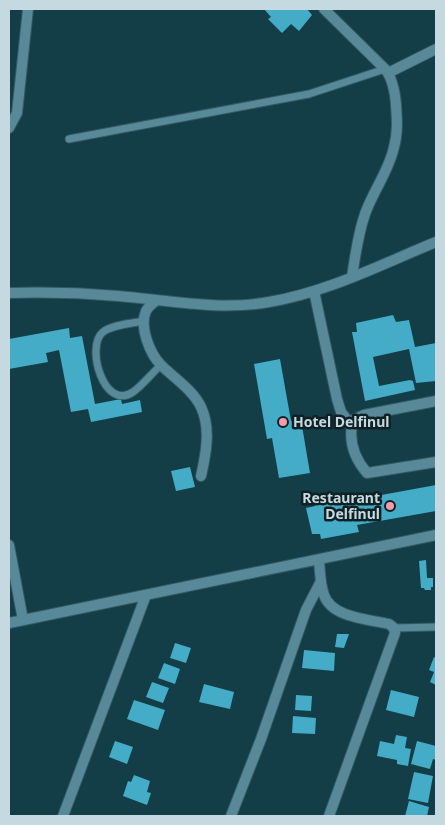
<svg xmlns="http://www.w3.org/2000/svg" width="445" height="825" viewBox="0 0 445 825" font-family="'Noto Sans',sans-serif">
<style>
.building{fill:#44acc6}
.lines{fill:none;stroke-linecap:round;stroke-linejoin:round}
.service-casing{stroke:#335963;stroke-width:9}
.minor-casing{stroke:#335963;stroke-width:12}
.service{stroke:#588998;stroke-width:7}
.minor{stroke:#588998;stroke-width:10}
.poi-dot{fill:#f39aab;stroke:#102126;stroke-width:2}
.labels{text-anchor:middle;stroke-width:5;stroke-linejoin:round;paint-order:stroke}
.poi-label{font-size:14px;font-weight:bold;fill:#c4dae0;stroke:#102126;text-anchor:start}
</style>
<rect width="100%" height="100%" fill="#133d47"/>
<!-- building -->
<path class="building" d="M264 9H307L312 15 299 31 291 24 282 33 268 19 271 17Z
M393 315 396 322 409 320 415 347 436 343V381L416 383 409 349 373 357 379 386 410 380 413 381 415 390 365 401 352 332H357L356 323Z
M69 328 70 338 82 336 95 404 121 399 122 404 140 400 142 412 91 422 88 409 71 412 59 350 46 353 48 362 9 369V339Z
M280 359 291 421 301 420 310 473 279 478 272 438 267 439 254 364Z
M190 467 195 487 176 491 171 471Z
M436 485V511L357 525 359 532 321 539 320 534H312L306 508 315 506 314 502 354 496V500Z
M426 560 427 578H433V587H431V590H425L424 588H421L419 561Z
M337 634H349L344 648 335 647Z
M175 643 191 648 186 663 170 658Z
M304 650 335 653 334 671 302 668Z
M434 657 436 658V685L430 682 434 672 429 670Z
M164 663 180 669 175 684 158 678Z
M152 682 169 688 163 703 146 697Z
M204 684 234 692 230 709 199 702Z
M391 690 419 697 414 717 386 710Z
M296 695 312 696 311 711 295 710Z
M134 700 165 710 158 730 127 719Z
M293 716 316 718 315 734 292 733Z
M396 735 407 737 405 748 411 749 408 766 397 764V760L377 756 380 741 394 744Z
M115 741 133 747 127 764 109 757Z
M417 741 436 746V760L433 759 430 769 411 764Z
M414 772 433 776 428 803 408 799Z
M134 775 150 781 147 792 151 793 147 805 123 796 128 781 131 782Z
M409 801 429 807 427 816H405Z"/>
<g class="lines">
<defs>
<path id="service" d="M69 139 309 94 385 69
M144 321C133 323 111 325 103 332 85 346 104 412 133 392 142 386 152 373 161 365
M394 628 436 627"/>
<path id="minor" d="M324 9 385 69C393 79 395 92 396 105 397 119 398 133 394 147 389 171 373 191 365 214 358 234 355 256 352 277
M388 73 436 49
M9 128 17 113 28 9
M314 291 337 399 341 412 352 426
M9 293C45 292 82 293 118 296 168 300 220 311 269 302 328 292 382 264 436 242
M157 300C153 303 148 307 146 311 139 327 150 354 161 365 174 378 193 390 201 407 211 428 206 454 201 476
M436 401 364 415 353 420C348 440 354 458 367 473L436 462
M9 545 23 620
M319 560C320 571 320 584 324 595 332 618 368 619 389 624L394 628 395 633 329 816
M9 623 436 535
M63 816 146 595
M231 816 261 739 306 610 321 581"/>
</defs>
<!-- service casing -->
<use href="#service" class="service-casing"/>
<!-- minor casing -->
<use href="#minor" class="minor-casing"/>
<!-- service -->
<use href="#service" class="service"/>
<!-- minor -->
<use href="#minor" class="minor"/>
</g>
<!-- markers -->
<g class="poi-dot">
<circle cx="283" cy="422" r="5"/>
<circle cx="390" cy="506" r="5"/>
</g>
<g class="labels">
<!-- poi labels -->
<g class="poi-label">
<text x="293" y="427">Hotel Delfinul</text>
<text x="380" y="503" text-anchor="end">Restaurant<tspan x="380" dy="16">Delfinul</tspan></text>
</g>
</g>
<!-- border -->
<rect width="445" height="825" fill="none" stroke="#c4dae0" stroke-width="20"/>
</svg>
